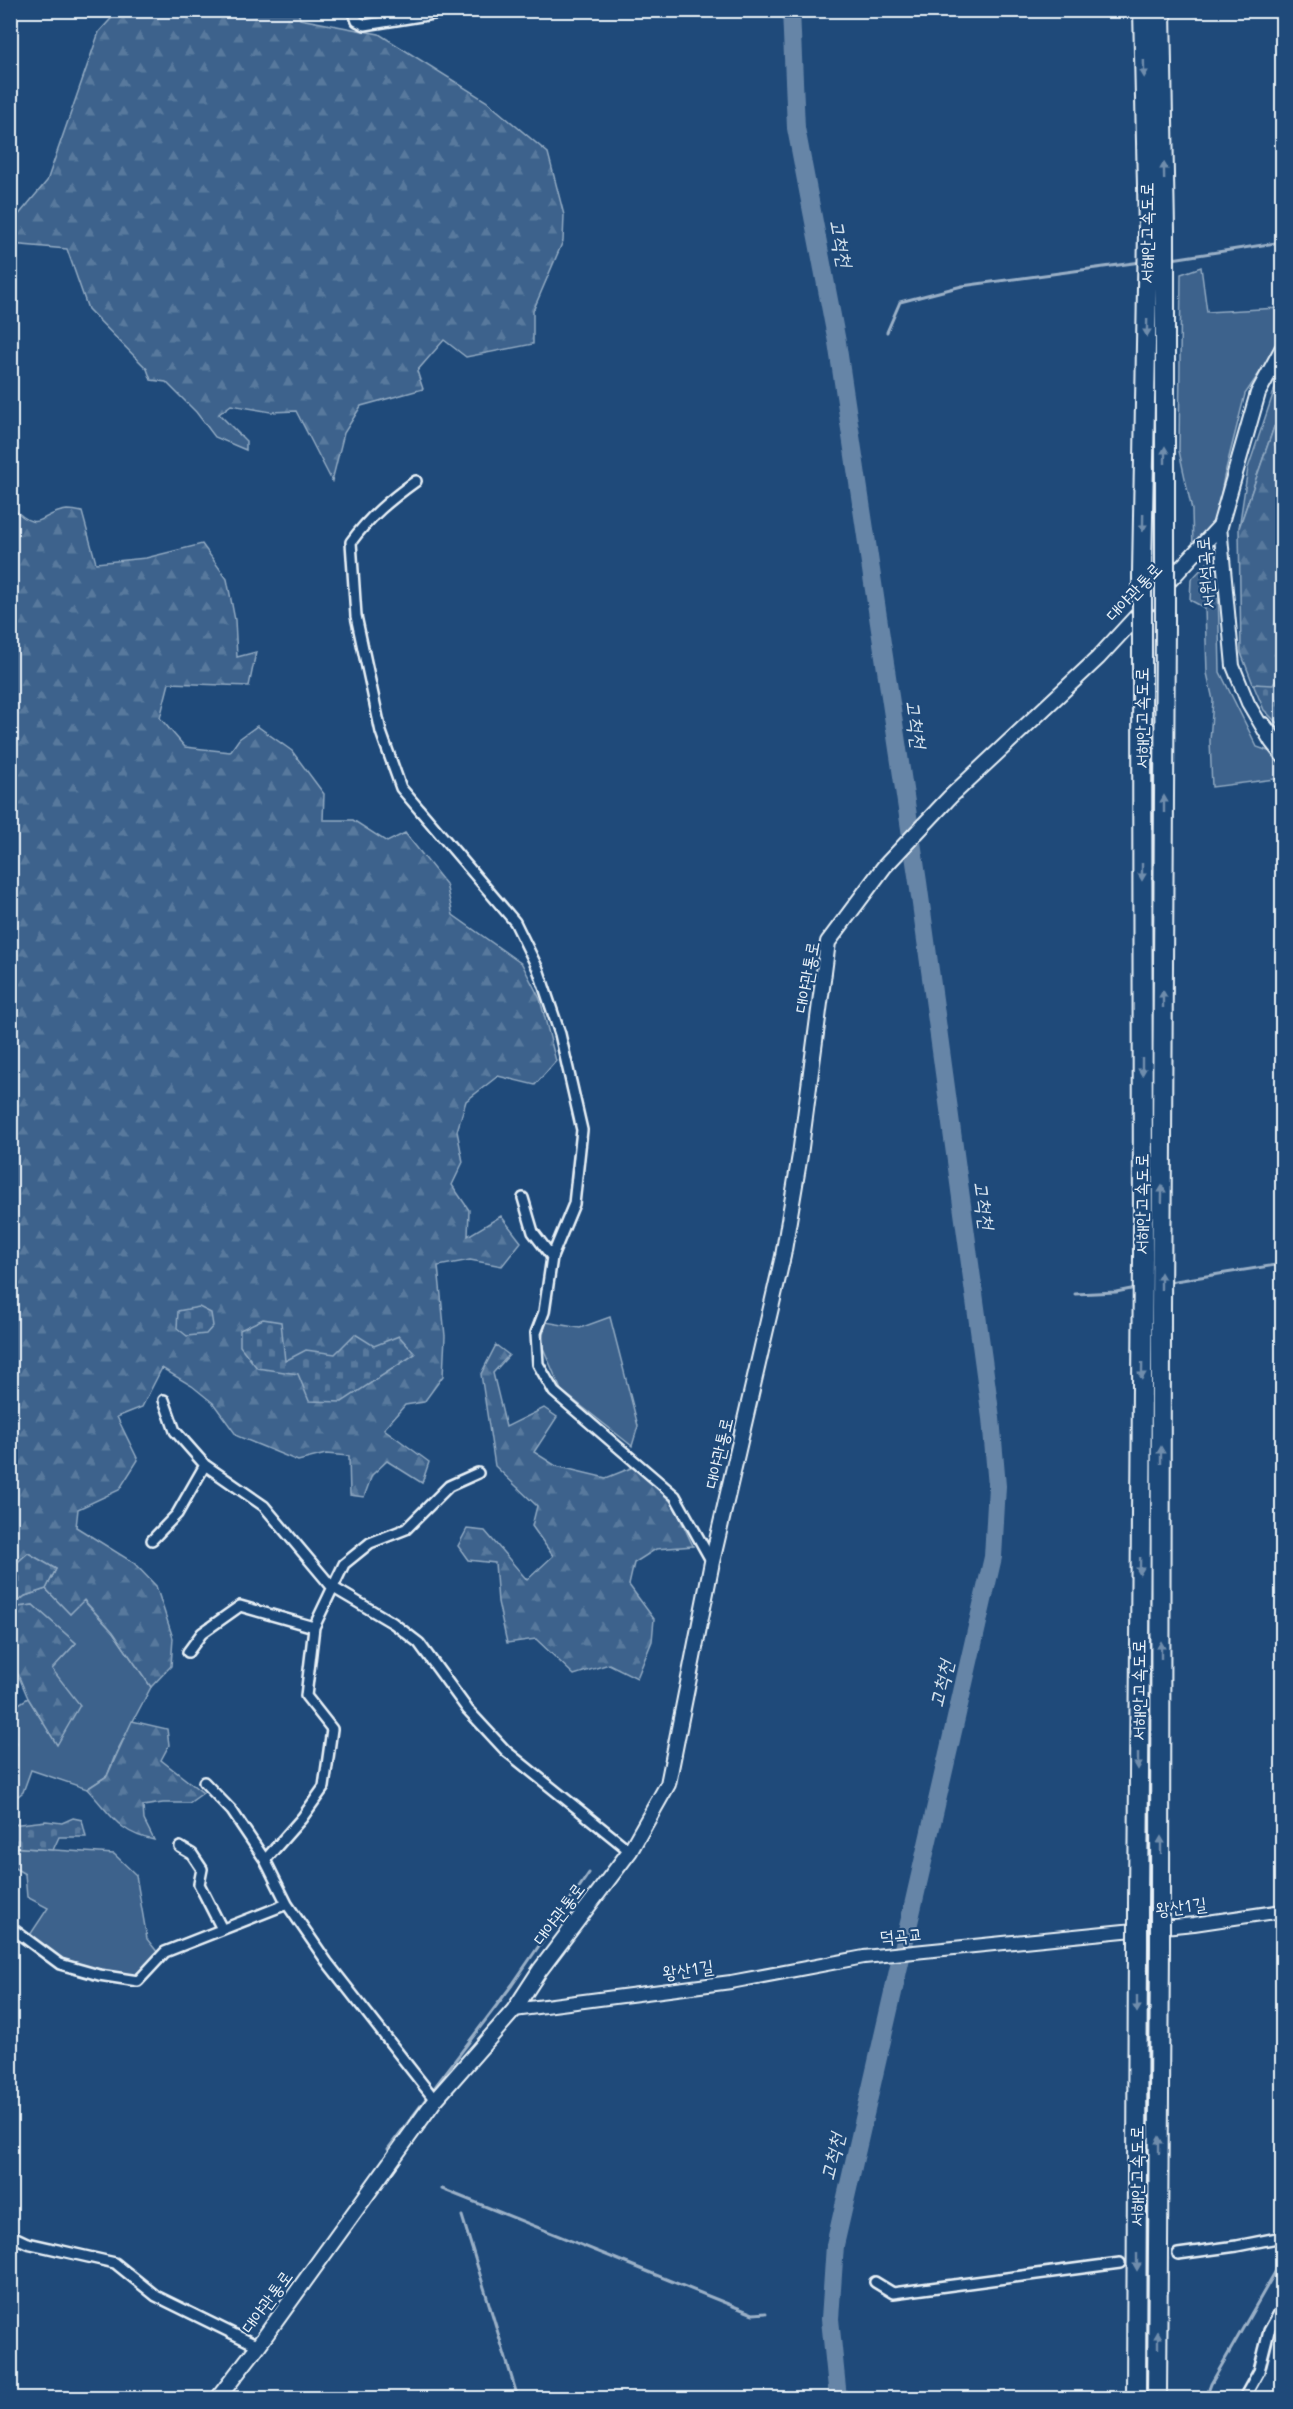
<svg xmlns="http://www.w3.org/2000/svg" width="1293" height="2409" viewBox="0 0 1293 2409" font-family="Mali,'Poor Story',sans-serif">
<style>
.grass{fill:#3c628c;stroke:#92aac2;stroke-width:1.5}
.forest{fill:url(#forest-firs);stroke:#92aac2;stroke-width:1.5}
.cemetery{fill:url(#cemetery-stones);stroke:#92aac2;stroke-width:1.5}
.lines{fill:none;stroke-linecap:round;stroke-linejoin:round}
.stream{stroke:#9ab0c7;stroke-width:3}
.river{stroke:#6685a7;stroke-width:18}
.minor-tunnel{stroke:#3d638d;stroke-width:9;stroke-dasharray:9 4.5;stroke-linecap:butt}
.minor-casing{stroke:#e8f1f8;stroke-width:14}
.tertiary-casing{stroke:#e8f1f8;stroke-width:16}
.secondary-casing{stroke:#e8f1f8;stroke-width:18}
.motorway-casing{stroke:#e8f1f8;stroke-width:22}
.minor{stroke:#1f4a7a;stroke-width:9}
.tertiary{stroke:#1f4a7a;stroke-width:12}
.secondary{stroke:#1f4a7a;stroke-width:14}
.motorway{stroke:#1f4a7a;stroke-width:18}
.motorway-bridge-casing{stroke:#e8f1f8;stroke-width:22;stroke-linecap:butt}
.motorway-bridge{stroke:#1f4a7a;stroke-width:18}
.oneway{fill:#6f8dac}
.labels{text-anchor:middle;stroke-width:4.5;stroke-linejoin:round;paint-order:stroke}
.street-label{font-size:18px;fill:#e8f1f8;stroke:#1f4a7a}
.water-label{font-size:20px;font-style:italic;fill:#d4e1ec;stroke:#1f4a7a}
</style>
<defs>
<pattern id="forest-firs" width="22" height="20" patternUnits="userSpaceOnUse" patternTransform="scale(1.5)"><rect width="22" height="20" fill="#3c628c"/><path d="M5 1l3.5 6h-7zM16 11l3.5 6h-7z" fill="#58799d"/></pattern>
<pattern id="cemetery-stones" width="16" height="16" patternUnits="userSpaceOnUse" patternTransform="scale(1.5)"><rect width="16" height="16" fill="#3c628c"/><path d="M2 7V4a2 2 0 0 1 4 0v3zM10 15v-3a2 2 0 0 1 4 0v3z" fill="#58799d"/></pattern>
</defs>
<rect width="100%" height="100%" fill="#1f4a7a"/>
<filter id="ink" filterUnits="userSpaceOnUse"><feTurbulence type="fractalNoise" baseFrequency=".0167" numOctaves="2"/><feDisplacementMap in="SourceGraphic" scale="12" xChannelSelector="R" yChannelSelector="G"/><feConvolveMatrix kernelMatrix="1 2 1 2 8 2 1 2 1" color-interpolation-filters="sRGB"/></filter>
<g filter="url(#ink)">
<!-- grass -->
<path class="grass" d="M1201 267 1207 312 1281 308 1282 306V340L1245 394 1224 477 1216 520 1193 548 1192 510 1179 451 1181 274Z
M1282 368V418L1274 427 1239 528 1248 468Z
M1207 563 1218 585 1220 672 1257 747 1271 752 1282 765V778L1212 787 1210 741 1213 700 1207 673 1205 608 1190 600 1191 580Z
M610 1317 638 1426 632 1446 561 1390 541 1343 546 1322 580 1328Z
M46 1589 70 1614 83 1600 113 1632 151 1687 116 1753 107 1776 87 1789 31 1770 23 1792 11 1802V1762L17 1743 11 1725V1709L28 1698 57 1744 52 1669 76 1643 33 1605 11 1608 25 1596Z
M10 1847 114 1854 136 1875 147 1939 158 1953 140 1971 131 1977 65 1961 30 1935 48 1908 27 1897 25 1874 11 1866Z"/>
<!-- forest -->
<path class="forest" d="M118 11H298L300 19 379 34 486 101 548 153 564 215 563 241 533 311V344L466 357 444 340 417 371 423 389 361 406 344 433 332 481 296 411 271 412 231 405 219 414 246 441V450L215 437 196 412 166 382 151 380 147 369 88 309 67 249 11 244V224L47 181 99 32Z
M1282 418V668L1273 686 1253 684 1241 653 1239 528 1274 427Z
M10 505C40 537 39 513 67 510 72 510 78 511 82 512L96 563 146 558 202 544 227 579 235 620 237 657 256 652 249 686 169 683 160 718 185 747 230 752 239 739 257 726 292 751 324 794 323 820H353L387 842 405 833 446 884 453 915 522 964 540 999 556 1061 535 1085 498 1076 466 1101 457 1131 463 1162 452 1185 469 1210 468 1236 501 1216 521 1242 502 1266 470 1260 438 1266 445 1336 443 1376 424 1402 405 1405 384 1429 429 1462 422 1483 387 1461 372 1475 364 1497 350 1495 349 1456 326 1454 298 1461 237 1436 213 1403 192 1386 162 1368 142 1407 117 1417 138 1460 119 1490 78 1509 76 1527 134 1563 156 1586 173 1638 171 1666 151 1687 113 1632 84 1600 70 1614 46 1589 56 1569 28 1553 11 1568Z
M496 1345 509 1355 493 1373 506 1427 544 1408 557 1417 534 1452 556 1466 606 1478 636 1466 674 1505 693 1546 656 1549 634 1563 629 1585 654 1619 652 1641 637 1678 609 1664 574 1675 536 1639 507 1643 498 1602 495 1563 468 1560 458 1546 467 1529 485 1531 527 1580 553 1556 532 1526 537 1506 495 1466 481 1374Z
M33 1605 76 1643 52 1669 80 1705 57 1745 28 1698 16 1670 11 1672V1608Z
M132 1721 167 1729 169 1745 161 1760 203 1793 189 1803H163L143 1806 144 1820 154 1840C118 1833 111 1814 87 1789L107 1776Z"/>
<!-- cemetery -->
<path class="cemetery" d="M1282 668V728L1264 710 1253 684 1273 685Z
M199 1307 211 1313 213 1326 206 1334 187 1336 177 1328 178 1311Z
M263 1319 281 1322 285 1361 306 1350 335 1354 355 1334 374 1346 399 1336 415 1354 342 1402 309 1401 298 1374 257 1368 240 1346V1330Z
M28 1553 56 1569 46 1589 25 1596 11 1607V1568Z
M73 1818 82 1820 86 1837H59L53 1850 11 1847V1825L46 1821 62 1823Z"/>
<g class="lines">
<!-- stream -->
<path class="stream" d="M1172 259 1282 242
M887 332 900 302 962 286 1141 262
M1169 1282 1282 1264
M1075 1294 1116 1292 1136 1288
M388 2149 512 1985 589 1873
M442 2189 753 2314 766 2313
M462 2216 518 2398
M1206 2398 1211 2384 1282 2260"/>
<!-- river -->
<path class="river" d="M791 10 796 128 837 342 877 610 918 882 991 1418 997 1486 993 1557 835 2245 830 2319 838 2398"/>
<!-- minor-tunnel -->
<path class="minor-tunnel" d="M1120 2263 1178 2254"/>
<defs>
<path id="minor" d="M353 10 357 21 365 25 458 10
M416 481C391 499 369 517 351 542L356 616 381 732 401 788 515 922 538 969 560 1034 582 1130 574 1204 552 1257 544 1312 536 1333 538 1364 554 1392 675 1496 712 1562
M1265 723 1282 745
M523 1198 533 1232 552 1257
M164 1400 175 1431 205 1465 264 1506 332 1587 393 1623 419 1643 468 1710 506 1751 630 1851
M152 1540 177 1514 205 1465
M188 1652 202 1633 240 1606 314 1627
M204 1782 232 1811 265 1860 287 1904
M180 1847 192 1854 202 1869 199 1884 222 1929
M265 1860 302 1818 324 1787 332 1729 306 1696 314 1627 344 1564 370 1543 406 1529 449 1486 478 1473
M10 1927 60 1964 99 1975 138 1981 165 1952 287 1904 327 1962 435 2100
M10 2235 27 2243 115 2263 156 2296 258 2346
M1178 2254 1237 2246 1282 2237
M875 2282 893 2293 1120 2263
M1244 2398 1259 2371 1269 2331 1282 2308"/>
<path id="tertiary" d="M1220 526 1233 666 1248 703 1271 742 1282 756
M514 2010 731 1982 864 1957 1194 1924 1282 1911"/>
<path id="secondary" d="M218 2398 258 2346 435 2100 514 2010 540 1970 630 1851 668 1784 712 1562 783 1256 800 1155 828 942 884 867 950 797 1098 658 1220 526 1258 393 1282 349"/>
<path id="motorway" d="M1161 10 1165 230V555
M1142 574 1148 230 1143 10
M1160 1903 1161 1310 1165 624
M1138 1905 1143 1256 1142 646
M1136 2398 1138 1945
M1157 2398 1160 1945"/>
</defs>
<!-- minor casing -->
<use href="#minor" class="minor-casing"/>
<!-- tertiary casing -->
<use href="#tertiary" class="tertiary-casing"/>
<!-- secondary casing -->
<use href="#secondary" class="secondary-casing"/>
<!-- motorway casing -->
<use href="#motorway" class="motorway-casing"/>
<!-- minor -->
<use href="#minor" class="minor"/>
<!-- tertiary -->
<use href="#tertiary" class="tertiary"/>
<!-- secondary -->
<use href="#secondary" class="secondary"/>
<!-- motorway -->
<use href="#motorway" class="motorway"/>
<defs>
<path id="motorway-bridge" d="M1165 555V624
M1142 646V574
M1138 1945V1905
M1160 1945V1903"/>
</defs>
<!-- motorway-bridge casing -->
<use href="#motorway-bridge" class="motorway-bridge-casing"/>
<!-- motorway-bridge -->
<use href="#motorway-bridge" class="motorway-bridge"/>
</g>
<!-- one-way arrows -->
<defs><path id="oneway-solid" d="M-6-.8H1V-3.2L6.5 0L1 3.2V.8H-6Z" transform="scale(1.5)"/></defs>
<g class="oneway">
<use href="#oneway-solid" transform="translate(1144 69) rotate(89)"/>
<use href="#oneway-solid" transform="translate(1164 171) rotate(-91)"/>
<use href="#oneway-solid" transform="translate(1147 328) rotate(91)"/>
<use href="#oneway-solid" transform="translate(1165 455) rotate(-90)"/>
<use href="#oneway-solid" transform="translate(1143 523) rotate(91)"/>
<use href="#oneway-solid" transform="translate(1164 804) rotate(-90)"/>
<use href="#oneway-solid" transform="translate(1142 872) rotate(90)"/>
<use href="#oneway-solid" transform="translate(1163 999) rotate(-90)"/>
<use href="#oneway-solid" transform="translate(1142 1067) rotate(90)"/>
<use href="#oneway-solid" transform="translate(1162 1194) rotate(-89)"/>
<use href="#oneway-solid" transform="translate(1161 1281) rotate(-90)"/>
<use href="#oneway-solid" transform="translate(1142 1371) rotate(91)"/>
<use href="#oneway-solid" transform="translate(1161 1455) rotate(-90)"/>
<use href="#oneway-solid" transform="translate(1140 1566) rotate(91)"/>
<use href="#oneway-solid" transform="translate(1161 1650) rotate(-90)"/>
<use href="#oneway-solid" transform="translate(1138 1761) rotate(90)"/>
<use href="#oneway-solid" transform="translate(1161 1845) rotate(-90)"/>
<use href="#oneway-solid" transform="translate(1137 2004) rotate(90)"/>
<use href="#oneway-solid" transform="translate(1159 2145) rotate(-90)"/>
<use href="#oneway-solid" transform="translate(1137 2262) rotate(90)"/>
<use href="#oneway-solid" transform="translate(1158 2340) rotate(-90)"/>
</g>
</g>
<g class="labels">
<!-- street labels -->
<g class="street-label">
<text transform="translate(1147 233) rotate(-90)" y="6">서해안고속도로</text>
<text transform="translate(1206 573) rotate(-95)" y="6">서원석곡로</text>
<text transform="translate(1134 592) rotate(-47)" y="6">대야관통로</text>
<text transform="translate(1142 718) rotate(-90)" y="6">서해안고속도로</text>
<text transform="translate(807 977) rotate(-80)" y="6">대야관통로</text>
<text transform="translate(1142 1204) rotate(-90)" y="6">서해안고속도로</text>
<text transform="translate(719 1453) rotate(-77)" y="6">대야관통로</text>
<text transform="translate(1139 1690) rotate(-90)" y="6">서해안고속도로</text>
<text transform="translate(1181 1907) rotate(-7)" y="6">왕산1길</text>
<text transform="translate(559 1914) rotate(-53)" y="6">대야관통로</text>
<text transform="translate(901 1936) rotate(-5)" y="6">덕곡교</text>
<text transform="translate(688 1970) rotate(-8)" y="6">왕산1길</text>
<text transform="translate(1137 2176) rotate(-90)" y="6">서해안고속도로</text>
<text transform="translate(267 2302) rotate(-54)" y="6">대야관통로</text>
</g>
<!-- water labels -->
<g class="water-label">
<text transform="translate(841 243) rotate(79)" y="7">고척천</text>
<text transform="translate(916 724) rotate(82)" y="7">고척천</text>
<text transform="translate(984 1205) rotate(82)" y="7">고척천</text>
<text transform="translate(941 1684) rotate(-77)" y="7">고척천</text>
<text transform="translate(832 2157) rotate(-77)" y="7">고척천</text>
</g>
</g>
<!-- margin -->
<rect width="1293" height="2409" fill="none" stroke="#1f4a7a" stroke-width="36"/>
<rect x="18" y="18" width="1257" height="2373" fill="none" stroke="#e8f1f8" stroke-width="2" filter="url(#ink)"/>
</svg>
